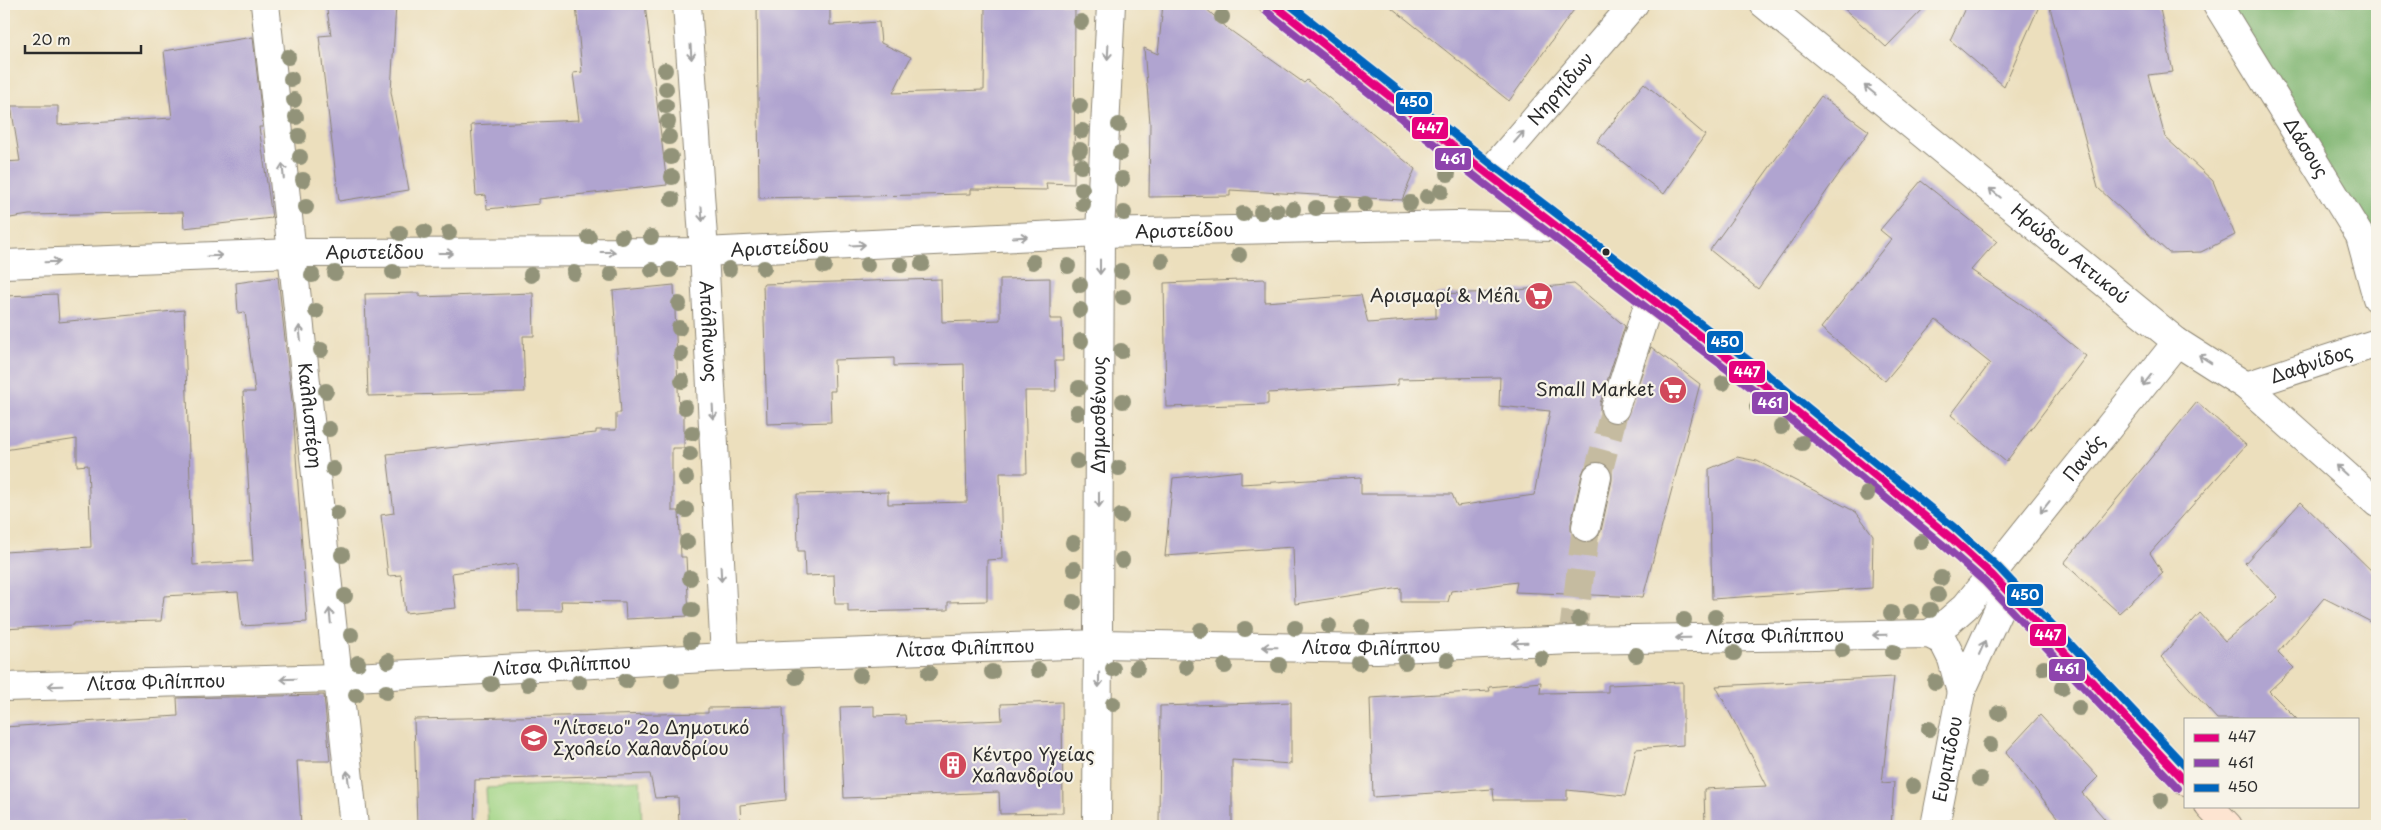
<svg xmlns="http://www.w3.org/2000/svg" width="2381" height="830" viewBox="0 0 2381 830" font-family="'Playpen Sans',sans-serif">
<style>
.green{fill:#a0d484;stroke:#668058}
.forest{fill:#80b672;stroke:#56704e}
.building{fill:#b0a4d0;fill-rule:evenodd}
.lines{fill:none;stroke-linecap:round;stroke-linejoin:round}
.street-tunnel{stroke:#c5bba0;stroke-width:28;stroke-dasharray:28 14;stroke-linecap:butt}
.street-casing{stroke:#8c8574;stroke-width:30}
.secondary-casing{stroke:#8c8574;stroke-width:30}
.path{stroke:#8c8574;stroke-width:3;stroke-dasharray:1 4;stroke-linecap:butt}
.street{stroke:#fff;stroke-width:28}
.secondary{stroke:#fde4d1;stroke-width:28}
.bus-1-casing{stroke:#f7f3e8;stroke-width:11}
.bus-2-casing{stroke:#f7f3e8;stroke-width:11}
.bus-3-casing{stroke:#f7f3e8;stroke-width:11}
.bus-1{stroke:#e5007d;stroke-width:8}
.bus-2{stroke:#8e44ad;stroke-width:8}
.bus-3{stroke:#0065bd;stroke-width:8}
.tree{fill:#929379}
.oneway{stroke:#a0a0a0}
.bus-dot{fill:#2b2b2b;stroke:#f7f3e8;stroke-width:2}
.labels{text-anchor:middle;stroke-width:4.5;stroke-linejoin:round;paint-order:stroke}
.street-label{font-size:18px;fill:#2b2b2b;stroke:#f7f3e8}
.poi-label{font-size:18px;fill:#2b2b2b;stroke:#f7f3e8;text-anchor:end}
.line-badge{stroke:#f7f3e8;stroke-width:2}
.badge-label{font-size:14px;text-anchor:middle;font-weight:bold;fill:#fff}
</style>
<rect width="100%" height="100%" fill="#f7f3e8"/>
<filter id="ink" filterUnits="userSpaceOnUse"><feTurbulence type="fractalNoise" baseFrequency=".02" numOctaves="2"/><feDisplacementMap in="SourceGraphic" scale="10" xChannelSelector="R" yChannelSelector="G"/><feConvolveMatrix kernelMatrix="1 2 1 2 8 2 1 2 1" color-interpolation-filters="sRGB"/></filter>
<filter id="wash" filterUnits="userSpaceOnUse"><feTurbulence type="fractalNoise" baseFrequency=".0096" numOctaves="4" result="noise"/><feDisplacementMap in="SourceGraphic" scale="20" xChannelSelector="R" yChannelSelector="G"/><feGaussianBlur stdDeviation="1.12" result="paint"/><feColorMatrix in="noise" values="0 0 0 0 0 0 0 0 0 0 0 0 0 0 0 0 0 1.4 0 .05"/><feComposite in="paint" operator="in"/></filter>
<g filter="url(#wash)">
<rect width="100%" height="100%" fill="#ecdfbd"/>
<!-- green -->
<path class="green" d="M640 780 642 826H488L486 788Z"/>
<!-- forest -->
<path class="forest" d="M2227 4H2377V278Z"/>
<g id="blocks">
<!-- building -->
<path class="building" d="M326 4H396L391 92 409 190 339 201 319 36 331 35Z
M576 4H645L667 185 539 199V204L487 209 486 195 476 196 471 125 579 120 573 73 582 72Z
M757 4H830V25L879 22 881 43 911 57 893 93 984 90 985 6 1075 4 1074 184 1046 183 1047 190 971 189V194L759 198Z
M1163 4H1201L1227 28 1304 83 1307 80 1415 169 1402 200 1230 190V196L1149 197 1150 123 1144 48 1158 54Z
M1387 4H1578L1509 101Z
M1839 4H1928L1886 47Z
M1967 4H2040L2004 86 1950 40Z
M2049 4H2159L2173 72 2148 75 2165 137 2213 181 2235 235 2201 252 2169 253 2098 188Z
M253 37 263 127H259L272 218 184 228 183 212 29 215 4 219V162L20 161 11 106H58V125L172 118 164 51Z
M1644 83 1705 135 1664 194 1597 142Z
M1821 96 1869 131 1758 289 1710 250Z
M1921 181 1997 241 1971 270 2030 310 2086 356 2006 462 1951 415 1990 363 1936 320 1885 381 1821 328 1891 239 1880 230Z
M278 277 293 410 307 622 242 626 238 592 164 596 161 621 74 623V625L4 629V552L91 547 88 465 77 466V439L4 450V296L57 294 59 322 184 310 193 565 253 561 243 392H255L245 312 238 313 236 283Z
M1050 278V319H1062L1063 361H1055L1056 391H1025L1027 473H1000L1002 559 987 560V601L948 602V610L848 612V604H835L834 575 805 576 804 551H798L797 494 888 492V504L967 502 964 364 894 366V358L834 360 835 391H830L831 422 767 424 763 284 941 279 942 322 1000 320V279Z
M1265 279V302L1361 295 1368 323 1436 318V294L1500 292 1574 284 1625 326 1600 403V412L1604 419 1611 423H1618L1626 419 1651 347 1700 384 1643 597 1515 592 1517 582 1451 591 1448 602H1401V588L1295 604 1293 547 1165 556 1173 478 1241 471V484L1361 477V494H1452L1457 506 1534 495 1550 411 1499 406 1500 377 1398 379V385L1268 393V404L1166 407 1164 283ZM1592 462H1600L1607 465 1612 472V480L1601 531 1597 538 1591 542H1583L1575 538 1571 531V524L1582 474 1585 467Z
M674 285 679 413H684V448H672V511H679L681 557H686L689 616 626 619 625 602 561 601 562 611H518L517 564 452 573 456 608 405 613 401 575 388 576 381 515 394 513 387 454 596 433V430H616V413H621L613 291Z
M420 293V297L533 293 534 336H523L525 392 368 396 365 294Z
M2197 402 2246 445 2150 553 2163 573 2119 613 2064 563Z
M1737 457 1757 461 1856 512 1873 535 1872 588 1712 599 1709 469Z
M2301 502 2377 576V625L2324 598 2278 652 2294 668 2269 691 2297 719H2217L2161 657 2200 613 2225 641 2278 597 2245 563Z
M1894 677 1882 783 1894 782 1891 826H1705L1704 789 1767 786 1716 686Z
M1541 682 1540 693 1608 692V685L1683 682V745L1636 749 1625 796 1567 790V800H1494L1493 789 1373 797 1370 698 1490 691 1489 687Z
M324 695 330 761H297L301 826H186L185 820 89 826H4V727L178 716 177 698Z
M1062 702 1063 813 1000 814 999 792 844 798 840 707 874 706V716L905 715 906 724 1002 720 1001 704Z
M1291 702V764L1232 760V826H1159L1160 706Z
M783 707 786 800 740 805 741 826H679L678 797 655 798 650 774 475 780 474 826H417L414 719 708 713V708Z
M2040 715 2098 777 2082 793 2111 826H2064L2006 752Z"/>
</g>
</g>
<g filter="url(#ink)">
<use href="#blocks" fill-opacity="0" stroke="#8c8574" stroke-width="1"/>
<g class="lines">
<!-- street-tunnel -->
<path class="street-tunnel" d="M1597 477 1615 408
M1572 640 1586 527"/>
<defs>
<g id="street">
<path id="s1" d="M265 4 354 826"/>
<path id="s2" d="M687 4 704 252 725 657"/>
<path id="s3" d="M1764 4 2177 342 2246 386 2377 503"/>
<path id="s4" d="M2217 4 2360 236 2377 298"/>
<path id="s5" d="M1488 174 1634 4"/>
<path id="s6" d="M4 264 292 253 704 252 1100 233 1456 225 1557 227"/>
<path id="s7" d="M2246 386 2377 343"/>
<path d="M1615 408 1650 299"/>
<path d="M1586 527 1597 477"/>
<path id="s8" d="M1929 634 1949 621 1966 606 2177 342"/>
<path id="s9" d="M4 687 336 678 725 657 1099 644 1377 649 1572 640 1929 634 1943 641 1952 659 1961 692"/>
<path id="s10" d="M1097 826 1100 233 1111 4"/>
<path id="s11" d="M1935 826 1961 692 2007 591"/>
</g>
<path id="secondary" d="M1273 4 1488 174 1763 384 1949 536 1992 575 2185 781
M2209 806 2228 826"/>
</defs>
<!-- street casing -->
<use href="#street" class="street-casing"/>
<!-- secondary casing -->
<use href="#secondary" class="secondary-casing"/>
<!-- path -->
<path class="path" d="M2370 4 2377 21"/>
<!-- street -->
<use href="#street" class="street"/>
<!-- secondary -->
<use href="#secondary" class="secondary"/>
<defs>
<path id="bus-1" d="M1273 4 1488 174 1763 384 1949 536 1992 575 2185 781"/>
<path id="bus-2" d="M1267 12 1482 182 1757 392 1942 544 1985 582 2178 788"/>
<path id="bus-3" d="M1289 4 1494 166 1769 376 1955 528 1999 568 2185 766"/>
</defs>
<!-- bus-1 casing -->
<use href="#bus-1" class="bus-1-casing"/>
<!-- bus-2 casing -->
<use href="#bus-2" class="bus-2-casing"/>
<!-- bus-3 casing -->
<use href="#bus-3" class="bus-3-casing"/>
<!-- bus-1 -->
<use href="#bus-1" class="bus-1"/>
<!-- bus-2 -->
<use href="#bus-2" class="bus-2"/>
<!-- bus-3 -->
<use href="#bus-3" class="bus-3"/>
</g>
<!-- trees -->
<g class="tree">
<circle cx="1222" cy="17" r="8"/>
<circle cx="1081" cy="22" r="8"/>
<circle cx="288" cy="57" r="8"/>
<circle cx="665" cy="70" r="8"/>
<circle cx="291" cy="79" r="8"/>
<circle cx="666" cy="89" r="8"/>
<circle cx="294" cy="100" r="8"/>
<circle cx="666" cy="106" r="8"/>
<circle cx="1080" cy="106" r="8"/>
<circle cx="296" cy="117" r="8"/>
<circle cx="668" cy="122" r="8"/>
<circle cx="1119" cy="125" r="8"/>
<circle cx="1082" cy="131" r="8"/>
<circle cx="299" cy="136" r="8"/>
<circle cx="669" cy="137" r="8"/>
<circle cx="1080" cy="150" r="8"/>
<circle cx="1120" cy="153" r="8"/>
<circle cx="300" cy="157" r="8"/>
<circle cx="671" cy="157" r="8"/>
<circle cx="1081" cy="166" r="8"/>
<circle cx="1448" cy="174" r="8"/>
<circle cx="672" cy="177" r="8"/>
<circle cx="1122" cy="179" r="8"/>
<circle cx="303" cy="180" r="8"/>
<circle cx="1082" cy="189" r="8"/>
<circle cx="1441" cy="191" r="8"/>
<circle cx="1427" cy="197" r="8"/>
<circle cx="672" cy="199" r="8"/>
<circle cx="1410" cy="203" r="8"/>
<circle cx="1083" cy="204" r="8"/>
<circle cx="1365" cy="204" r="8"/>
<circle cx="1342" cy="205" r="8"/>
<circle cx="306" cy="207" r="8"/>
<circle cx="1316" cy="208" r="8"/>
<circle cx="1293" cy="209" r="8"/>
<circle cx="1277" cy="211" r="8"/>
<circle cx="1261" cy="212" r="8"/>
<circle cx="1124" cy="213" r="8"/>
<circle cx="1243" cy="214" r="8"/>
<circle cx="424" cy="232" r="8"/>
<circle cx="400" cy="233" r="8"/>
<circle cx="449" cy="233" r="8"/>
<circle cx="589" cy="237" r="8"/>
<circle cx="622" cy="237" r="8"/>
<circle cx="651" cy="237" r="8"/>
<circle cx="1239" cy="255" r="8"/>
<circle cx="1162" cy="261" r="8"/>
<circle cx="1033" cy="262" r="8"/>
<circle cx="922" cy="264" r="8"/>
<circle cx="867" cy="265" r="8"/>
<circle cx="901" cy="265" r="8"/>
<circle cx="824" cy="266" r="8"/>
<circle cx="1068" cy="266" r="8"/>
<circle cx="764" cy="268" r="8"/>
<circle cx="729" cy="269" r="8"/>
<circle cx="652" cy="270" r="8"/>
<circle cx="670" cy="270" r="8"/>
<circle cx="1121" cy="271" r="8"/>
<circle cx="393" cy="272" r="8"/>
<circle cx="335" cy="273" r="8"/>
<circle cx="574" cy="273" r="8"/>
<circle cx="611" cy="274" r="8"/>
<circle cx="312" cy="275" r="8"/>
<circle cx="531" cy="275" r="8"/>
<circle cx="1080" cy="285" r="8"/>
<circle cx="1123" cy="297" r="8"/>
<circle cx="679" cy="304" r="8"/>
<circle cx="1080" cy="310" r="8"/>
<circle cx="316" cy="311" r="8"/>
<circle cx="679" cy="328" r="8"/>
<circle cx="1081" cy="341" r="8"/>
<circle cx="321" cy="350" r="8"/>
<circle cx="1121" cy="351" r="8"/>
<circle cx="681" cy="354" r="8"/>
<circle cx="682" cy="381" r="8"/>
<circle cx="1723" cy="383" r="8"/>
<circle cx="1079" cy="388" r="8"/>
<circle cx="326" cy="391" r="8"/>
<circle cx="1123" cy="401" r="8"/>
<circle cx="685" cy="407" r="8"/>
<circle cx="1757" cy="407" r="8"/>
<circle cx="1077" cy="413" r="8"/>
<circle cx="1781" cy="427" r="8"/>
<circle cx="329" cy="429" r="8"/>
<circle cx="692" cy="433" r="8"/>
<circle cx="1802" cy="443" r="8"/>
<circle cx="690" cy="454" r="8"/>
<circle cx="1077" cy="461" r="8"/>
<circle cx="1119" cy="468" r="8"/>
<circle cx="333" cy="469" r="8"/>
<circle cx="686" cy="478" r="8"/>
<circle cx="1867" cy="494" r="8"/>
<circle cx="686" cy="510" r="8"/>
<circle cx="337" cy="513" r="8"/>
<circle cx="1121" cy="516" r="8"/>
<circle cx="687" cy="542" r="8"/>
<circle cx="1921" cy="542" r="8"/>
<circle cx="1073" cy="543" r="8"/>
<circle cx="342" cy="555" r="8"/>
<circle cx="1122" cy="560" r="8"/>
<circle cx="1074" cy="569" r="8"/>
<circle cx="690" cy="578" r="8"/>
<circle cx="1941" cy="578" r="8"/>
<circle cx="1938" cy="595" r="8"/>
<circle cx="345" cy="596" r="8"/>
<circle cx="1074" cy="602" r="8"/>
<circle cx="692" cy="610" r="8"/>
<circle cx="1930" cy="610" r="8"/>
<circle cx="1911" cy="612" r="8"/>
<circle cx="1891" cy="613" r="8"/>
<circle cx="1715" cy="617" r="8"/>
<circle cx="1579" cy="619" r="8"/>
<circle cx="1684" cy="620" r="8"/>
<circle cx="1329" cy="626" r="8"/>
<circle cx="1362" cy="627" r="8"/>
<circle cx="1295" cy="628" r="8"/>
<circle cx="1245" cy="629" r="8"/>
<circle cx="1201" cy="630" r="8"/>
<circle cx="351" cy="635" r="8"/>
<circle cx="691" cy="641" r="8"/>
<circle cx="1842" cy="650" r="8"/>
<circle cx="1893" cy="652" r="8"/>
<circle cx="1734" cy="653" r="8"/>
<circle cx="1636" cy="655" r="8"/>
<circle cx="1541" cy="658" r="8"/>
<circle cx="1447" cy="660" r="8"/>
<circle cx="388" cy="661" r="8"/>
<circle cx="1405" cy="662" r="8"/>
<circle cx="358" cy="663" r="8"/>
<circle cx="1359" cy="663" r="8"/>
<circle cx="1279" cy="665" r="8"/>
<circle cx="1225" cy="666" r="8"/>
<circle cx="1186" cy="667" r="8"/>
<circle cx="1137" cy="668" r="8"/>
<circle cx="2044" cy="668" r="8"/>
<circle cx="1113" cy="669" r="8"/>
<circle cx="1038" cy="670" r="8"/>
<circle cx="992" cy="672" r="8"/>
<circle cx="929" cy="673" r="8"/>
<circle cx="860" cy="675" r="8"/>
<circle cx="796" cy="677" r="8"/>
<circle cx="672" cy="680" r="8"/>
<circle cx="626" cy="681" r="8"/>
<circle cx="579" cy="682" r="8"/>
<circle cx="1935" cy="682" r="8"/>
<circle cx="491" cy="684" r="8"/>
<circle cx="528" cy="684" r="8"/>
<circle cx="2062" cy="688" r="8"/>
<circle cx="386" cy="692" r="8"/>
<circle cx="356" cy="695" r="8"/>
<circle cx="1113" cy="704" r="8"/>
<circle cx="2079" cy="708" r="8"/>
<circle cx="1999" cy="713" r="8"/>
<circle cx="1929" cy="729" r="8"/>
<circle cx="1990" cy="745" r="8"/>
<circle cx="1980" cy="779" r="8"/>
<circle cx="1913" cy="786" r="8"/>
<circle cx="2161" cy="800" r="8"/>
</g>
<!-- one-way arrows -->
<defs><path id="oneway-shaft" d="M-6 0H5M1.5-3L5.5 0L1.5 3" fill="none" stroke-width="1.6" stroke-linecap="round" stroke-linejoin="round" transform="scale(1.25)"/></defs>
<g class="oneway">
<use href="#oneway-shaft" transform="translate(691 52) rotate(86)"/>
<use href="#oneway-shaft" transform="translate(1108 52) rotate(93)"/>
<use href="#oneway-shaft" transform="translate(1870 90) rotate(-141)"/>
<use href="#oneway-shaft" transform="translate(1519 137) rotate(-49)"/>
<use href="#oneway-shaft" transform="translate(283 171) rotate(-96)"/>
<use href="#oneway-shaft" transform="translate(1995 193) rotate(-141)"/>
<use href="#oneway-shaft" transform="translate(702 214) rotate(86)"/>
<use href="#oneway-shaft" transform="translate(1020 237) rotate(-3)"/>
<use href="#oneway-shaft" transform="translate(858 245) rotate(-3)"/>
<use href="#oneway-shaft" transform="translate(608 252)"/>
<use href="#oneway-shaft" transform="translate(446 253)"/>
<use href="#oneway-shaft" transform="translate(215 256) rotate(-2)"/>
<use href="#oneway-shaft" transform="translate(52 262) rotate(-2)"/>
<use href="#oneway-shaft" transform="translate(1100 267) rotate(90)"/>
<use href="#oneway-shaft" transform="translate(300 333) rotate(-96)"/>
<use href="#oneway-shaft" transform="translate(2205 359) rotate(-147)"/>
<use href="#oneway-shaft" transform="translate(2147 380) rotate(128)"/>
<use href="#oneway-shaft" transform="translate(713 412) rotate(87)"/>
<use href="#oneway-shaft" transform="translate(2341 470) rotate(-138)"/>
<use href="#oneway-shaft" transform="translate(1099 500) rotate(90)"/>
<use href="#oneway-shaft" transform="translate(2045 507) rotate(128)"/>
<use href="#oneway-shaft" transform="translate(721 574) rotate(87)"/>
<use href="#oneway-shaft" transform="translate(330 616) rotate(-96)"/>
<use href="#oneway-shaft" transform="translate(1880 635) rotate(179)"/>
<use href="#oneway-shaft" transform="translate(1683 638) rotate(179)"/>
<use href="#oneway-shaft" transform="translate(1520 643) rotate(178)"/>
<use href="#oneway-shaft" transform="translate(1270 647) rotate(-179)"/>
<use href="#oneway-shaft" transform="translate(1982 648) rotate(-66)"/>
<use href="#oneway-shaft" transform="translate(288 679) rotate(178)"/>
<use href="#oneway-shaft" transform="translate(1099 680) rotate(91)"/>
<use href="#oneway-shaft" transform="translate(55 686) rotate(178)"/>
<use href="#oneway-shaft" transform="translate(348 778) rotate(-97)"/>
</g>
</g>
<!-- icons -->
<defs>
<symbol id="supermarket-disc" viewBox="-11 -11 22 22"><circle r="9.5" fill="#d1495b" stroke="#f7f3e8"/><path d="M-6-5.5h2.5l.6 2H6L4.5 2H-2.5L-4.4-4H-6ZM-1.5 3.2a1.3 1.3 0 1 0 .1 0ZM3 3.2a1.3 1.3 0 1 0 .1 0Z" fill="#fff"/></symbol>
<symbol id="school-disc" viewBox="-11 -11 22 22"><circle r="9.5" fill="#d1495b" stroke="#f7f3e8"/><path d="M0-5L7-2L0 1L-7-2ZM-4 1L0 2.5L4 1V4Q0 6-4 4Z" fill="#fff"/></symbol>
<symbol id="building-disc" viewBox="-11 -11 22 22"><circle r="9.5" fill="#d1495b" stroke="#f7f3e8"/><path d="M-4-6H4V6H1V3H-1V6H-4ZM-2.5-4.3h1.7v1.8h-1.7ZM.8-4.3h1.7v1.8H.8ZM-2.5-1h1.7V.8h-1.7ZM.8-1h1.7V.8H.8Z" fill="#fff"/></symbol>
</defs>
<g fill-rule="evenodd">
<use href="#supermarket-disc" x="1523" y="280" width="32" height="32"/>
<use href="#supermarket-disc" x="1657" y="374" width="32" height="32"/>
<use href="#school-disc" x="518" y="722" width="32" height="32"/>
<use href="#building-disc" x="937" y="749" width="32" height="32"/>
</g>
<!-- markers -->
<circle class="bus-dot" cx="1606" cy="252" r="4.5"/>
<g class="labels">
<!-- street labels -->
<g class="street-label">
<text dy="6" stroke="none"><textPath href="#s5" startOffset="112">Νηρηίδων</textPath></text>
<text dy="6" stroke="none"><textPath href="#s4" startOffset="169">Δάσους</textPath></text>
<text dy="6" stroke="none"><textPath href="#s6" startOffset="1181">Αριστείδου</textPath></text>
<text dy="6" stroke="none"><textPath href="#s6" startOffset="776">Αριστείδου</textPath></text>
<text dy="6" stroke="none"><textPath href="#s6" startOffset="371">Αριστείδου</textPath></text>
<text dy="6" stroke="none"><textPath href="#s3" startOffset="395">Ηρώδου Αττικού</textPath></text>
<text dy="6" stroke="none"><textPath href="#s2" startOffset="328">Απόλλωνος</textPath></text>
<text dy="6" stroke="none"><textPath href="#s7" startOffset="69">Δαφνίδος</textPath></text>
<text dy="6" stroke="none"><textPath href="#s1" startOffset="414">Καλλισπέρη</textPath></text>
<text dy="6" stroke="none"><textPath href="#s10" startOffset="411">Δημοσθένους</textPath></text>
<text dy="6" stroke="none"><textPath href="#s8" startOffset="236">Πανός</textPath></text>
<text dy="6" stroke="none"><textPath href="#s9" startOffset="1772">Λίτσα Φιλίππου</textPath></text>
<text dy="6" stroke="none"><textPath href="#s9" startOffset="1368">Λίτσα Φιλίππου</textPath></text>
<text dy="6" stroke="none"><textPath href="#s9" startOffset="962">Λίτσα Φιλίππου</textPath></text>
<text dy="6" stroke="none"><textPath href="#s9" startOffset="558">Λίτσα Φιλίππου</textPath></text>
<text dy="6" stroke="none"><textPath href="#s9" startOffset="152">Λίτσα Φιλίππου</textPath></text>
<text dy="6" stroke="none"><textPath href="#s11" startOffset="68">Ευριπίδου</textPath></text>
</g>
<!-- poi labels -->
<g class="poi-label">
<text x="1520" y="302">Αρισμαρί &amp; Μέλι</text>
<text x="1654" y="396">Small Market</text>
<text x="553" y="734" text-anchor="start">"Λίτσειο" 2ο Δημοτικό<tspan x="553" dy="21">Σχολείο Χαλανδρίου</tspan></text>
<text x="972" y="761" text-anchor="start">Κέντρο Υγείας<tspan x="972" dy="21">Χαλανδρίου</tspan></text>
</g>
</g>
<g class="line-badge">
<rect x="1395" y="91" width="38" height="24" rx="5" fill="#0065bd"/>
<rect x="1411" y="116" width="38" height="24" rx="5" fill="#e5007d"/>
<rect x="1434" y="147" width="38" height="24" rx="5" fill="#8e44ad"/>
<rect x="1706" y="330" width="38" height="24" rx="5" fill="#0065bd"/>
<rect x="1728" y="360" width="38" height="24" rx="5" fill="#e5007d"/>
<rect x="1751" y="391" width="38" height="24" rx="5" fill="#8e44ad"/>
<rect x="2006" y="583" width="38" height="24" rx="5" fill="#0065bd"/>
<rect x="2029" y="623" width="38" height="24" rx="5" fill="#e5007d"/>
<rect x="2048" y="658" width="38" height="24" rx="5" fill="#8e44ad"/>
</g>
<g class="badge-label">
<text x="1414" y="107">450</text>
<text x="1430" y="133">447</text>
<text x="1453" y="164">461</text>
<text x="1725" y="347">450</text>
<text x="1747" y="377">447</text>
<text x="1770" y="408">461</text>
<text x="2025" y="600">450</text>
<text x="2048" y="640">447</text>
<text x="2067" y="674">461</text>
</g>
<!-- margin -->
<rect width="2381" height="830" fill="none" stroke="#f7f3e8" stroke-width="20"/>
<!-- legend -->
<rect x="2184" y="718" width="175" height="90" fill="#f7f3e8" stroke="#a5a39c"/>
<rect x="2194" y="734" width="25" height="8" fill="#e5007d" stroke="#a5a39c"/>
<text x="2228" y="742" font-size="15" fill="#2b2b2b">447</text>
<rect x="2194" y="759" width="25" height="8" fill="#8e44ad" stroke="#a5a39c"/>
<text x="2228" y="768" font-size="15" fill="#2b2b2b">461</text>
<rect x="2194" y="784" width="25" height="8" fill="#0065bd" stroke="#a5a39c"/>
<text x="2228" y="792" font-size="15" fill="#2b2b2b">450</text>
<!-- scale -->
<path d="M25 45v8h116v-8" fill="none" stroke="#2b2b2b" stroke-width="2.5"/>
<text x="32" y="45" font-size="15" fill="#2b2b2b" stroke="#f7f3e8" stroke-width="4" paint-order="stroke">20 m</text>
</svg>
